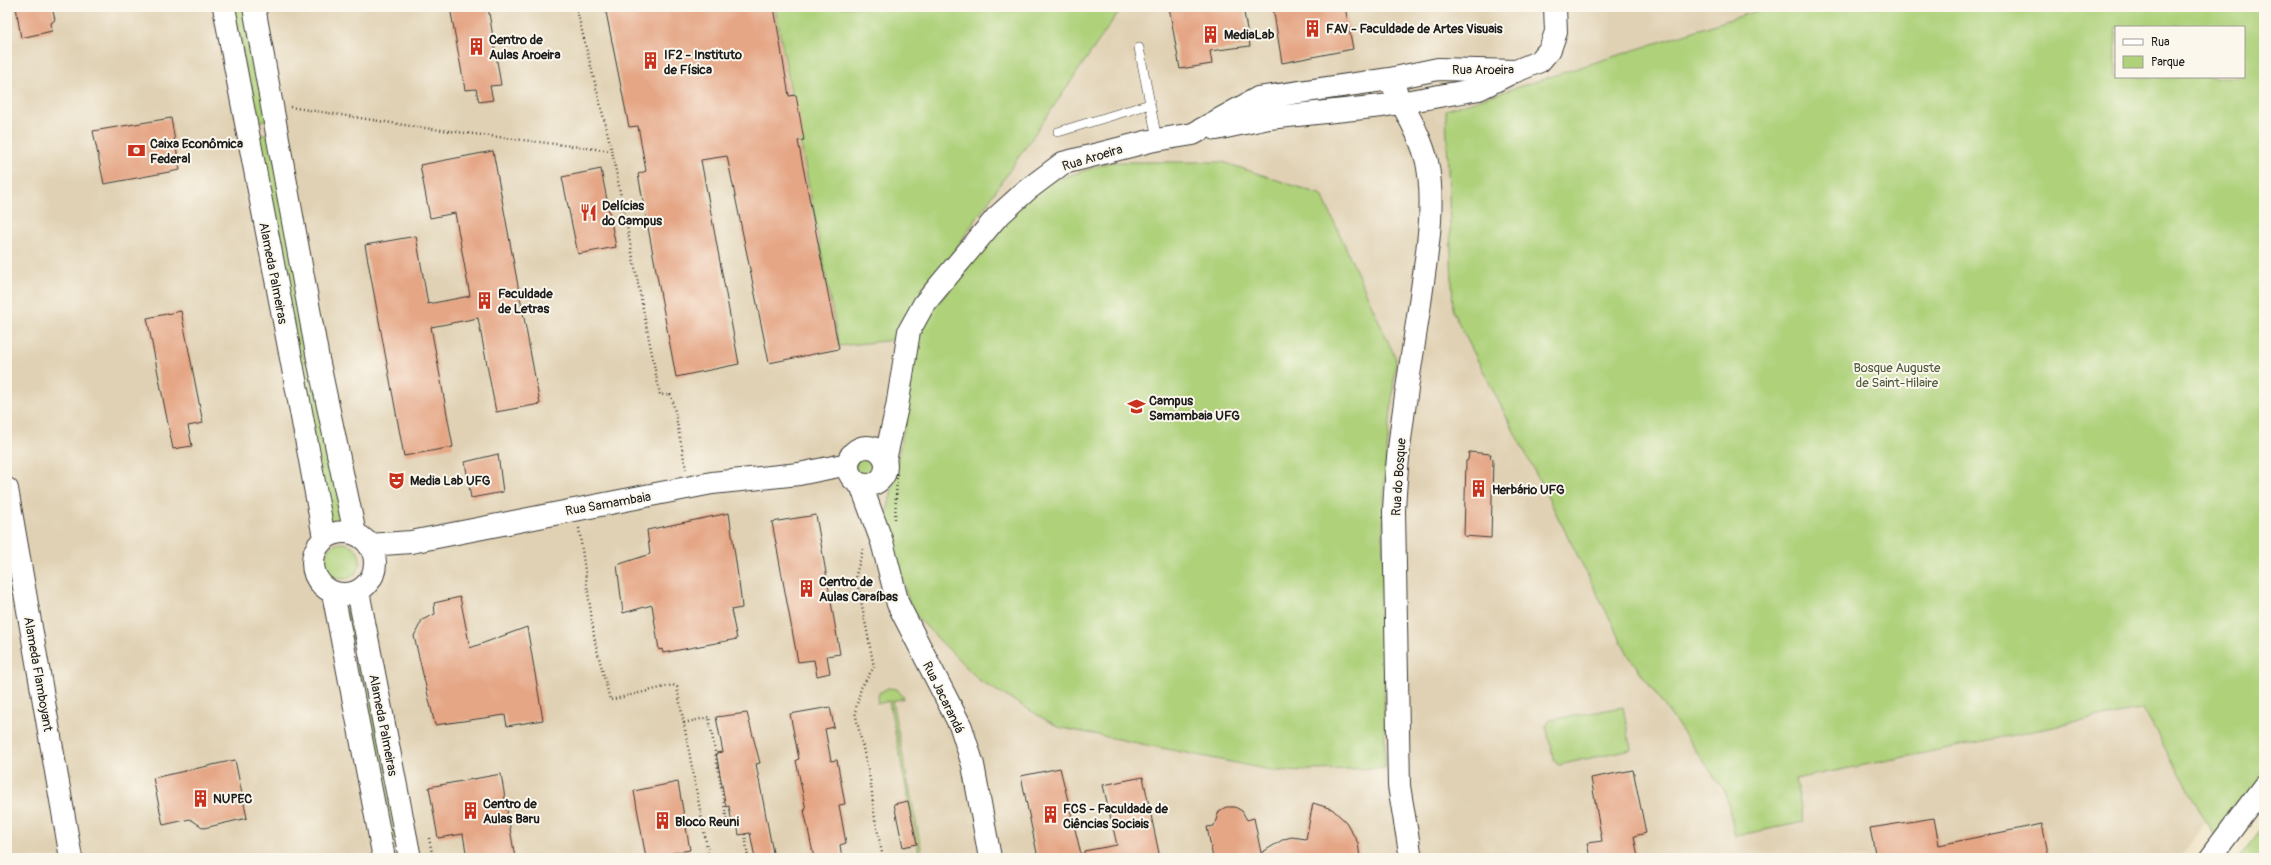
<svg xmlns="http://www.w3.org/2000/svg" width="2271" height="865" viewBox="0 0 2271 865" font-family="Pangolin,sans-serif">
<style>
.built{fill:#e0d1b4;fill-rule:evenodd}
.green{fill:#aed17a;stroke:#65764b;fill-rule:evenodd}
.building{fill:#e5a685}
.lines{fill:none;stroke-linecap:round;stroke-linejoin:round}
.service-casing{stroke:#3c3a35;stroke-width:10}
.tertiary-casing{stroke:#3c3a35;stroke-width:24}
.path{stroke:#3c3a35;stroke-width:2.5;stroke-dasharray:1 3;stroke-linecap:butt}
.service{stroke:#fff;stroke-width:9}
.tertiary{stroke:#fff;stroke-width:22}
.labels{text-anchor:middle;stroke-width:4;stroke-linejoin:round;paint-order:stroke}
.poi-label{font-size:13px;font-weight:bold;fill:#1c1c1c;stroke:#fbf7ec;text-anchor:start}
.street-label{font-size:13px;fill:#1c1c1c;stroke:#fbf7ec}
.park-label{font-size:13px;fill:#4f5b3d;stroke:#fbf7ec}
</style>
<rect width="100%" height="100%" fill="#fbf7ec"/>
<filter id="ink" filterUnits="userSpaceOnUse"><feTurbulence type="fractalNoise" baseFrequency=".025" numOctaves="2"/><feDisplacementMap in="SourceGraphic" scale="8" xChannelSelector="R" yChannelSelector="G"/><feConvolveMatrix kernelMatrix="1 2 1 2 8 2 1 2 1" color-interpolation-filters="sRGB"/></filter>
<filter id="wash" filterUnits="userSpaceOnUse"><feTurbulence type="fractalNoise" baseFrequency=".012" numOctaves="4" result="noise"/><feDisplacementMap in="SourceGraphic" scale="16" xChannelSelector="R" yChannelSelector="G"/><feGaussianBlur stdDeviation="0.9" result="paint"/><feColorMatrix in="noise" values="0 0 0 0 0 0 0 0 0 0 0 0 0 0 0 0 0 1.4 0 .05"/><feComposite in="paint" operator="in"/></filter>
<g filter="url(#wash)">
<rect width="100%" height="100%" fill="#eee3c4"/>
<!-- built -->
<path class="built" d="M7 7H2264V737L2181 858H7ZM2116 27H2244V77H2116Z"/>
<!-- green -->
<path class="green" d="M233 7H247L268 119 255 123Z
M775 7H1122L893 340 839 346Z
M1769 7H2264V780L2219 845 2143 709 1795 779 1804 822 1735 836 1726 793 1629 656 1453 312 1446 110ZM2116 27H2244V77H2116Z
M270 133 345 523 330 528 257 135Z
M1111 162H1223L1322 195 1396 359 1385 470 1383 532 1385 768 1275 771 1058 727 979 680 912 612 885 524 903 432 908 341 1031 188Z
M856 467a12 12 0 1 1 24 0a12 12 0 1 1-24 0Z
M324 561a18 18 0 1 1 36 0a18 18 0 1 1-36 0Z
M357 607 400 837 390 839 346 609Z
M888 688 897 689 904 698 892 701 923 858H920L889 701 877 704 879 693Z
M1623 707 1631 749 1559 765 1554 761 1546 726 1550 720Z
M2264 825V858H2239Z"/>
<g id="blocks">
<!-- building -->
<path class="building" d="M16 7H52L55 20 51 23 52 31 21 38Z
M450 7H488L501 85 490 86 493 100 479 102 476 89 465 90Z
M605 7H774L789 96 796 95 804 140 798 141 839 349 769 363 727 156 701 160 739 364 676 377 638 174 646 171 638 126 629 127Z
M1169 7H1243L1250 46 1210 51 1212 64 1180 69Z
M1273 7H1345L1353 49 1282 63Z
M171 118 180 170 104 184 93 131Z
M493 151 540 404 496 412 478 318 431 327 453 447 404 456 365 245 416 236 428 304 470 296 455 213 430 218 420 165Z
M601 169 616 247 578 254 562 177Z
M181 311 203 423 188 426 192 446 173 449 147 318Z
M1469 452 1491 454 1490 458 1493 459 1491 538 1464 536 1466 461 1468 460Z
M498 454 503 492 471 498 465 462Z
M729 513 741 597 742 608 731 610 737 639 663 653 662 649 659 650 652 605 623 613 617 565 650 554 647 530Z
M816 515 840 654 827 656 830 673 817 676 814 660 798 662 772 522Z
M460 597 470 648 527 627 543 720 507 726 505 715 435 725 414 636 422 620 435 614 434 603Z
M830 707 834 727 825 729 831 761 837 760 845 804 839 805 846 843 840 845 842 858H814L804 810H806L796 760 799 759 790 714Z
M747 713 760 763 756 764 774 858H755L750 833 739 835 737 823 732 824 729 806 726 807 716 753 723 752 716 717Z
M235 760 247 818 204 828 190 819 163 825 153 778Z
M1060 768 1082 858H1038L1021 776Z
M1633 770 1646 833 1634 836 1638 858H1590L1587 843 1602 841 1591 778Z
M501 774 515 858H467L463 834 438 838 429 787Z
M1143 777 1160 858H1084V851L1117 845 1103 785Z
M678 782 690 850 646 858 634 791Z
M908 801 917 844 903 847 894 804Z
M1313 803 1332 809 1346 822 1358 843 1360 858H1213L1207 827 1214 826 1219 811 1226 807H1235L1242 811 1247 820 1254 818 1261 853 1284 839 1292 837 1306 839Z
M1934 818 1939 845 2042 824 2049 858H1876L1870 828Z"/>
</g>
</g>
<g filter="url(#ink)">
<use href="#blocks" fill-opacity="0" stroke="#3c3a35" stroke-width="1"/>
<g class="lines">
<defs>
<path id="service" d="M1139 48 1157 139
M1058 132 1150 104"/>
<path id="tertiary" d="M224 7C257 184 293 361 324 538
M254 7 318 359 355 534
M1390 79C1402 107 1420 132 1427 162 1436 207 1426 258 1420 303 1410 372 1397 441 1394 511L1399 786 1411 858
M1216 129 1269 118 1382 106 1479 89 1515 71
M848 466a19 19 0 1 1 38 0a19 19 0 1 1-38 0Z
M885 460 897 407 909 331 924 304 996 218 1027 190 1063 163 1150 141 1193 134 1258 98 1390 79 1438 69 1516 71 1540 61 1550 49 1556 32 1555 7
M861 485 882 542 898 604 961 727 973 765 990 858
M7 489 71 858
M313 563a31 31 0 1 1 62 0a31 31 0 1 1-62 0Z
M369 545 411 542 712 483 799 474 848 464
M358 591 410 858
M333 593 384 858
M2210 858 2264 786"/>
</defs>
<!-- service casing -->
<use href="#service" class="service-casing"/>
<!-- tertiary casing -->
<use href="#tertiary" class="tertiary-casing"/>
<!-- path -->
<path class="path" d="M576 7 612 151
M290 107 417 127 612 151 660 395 670 394 673 402 686 469
M895 519 897 474
M579 528 595 642 610 700 673 685 677 687 709 858
M863 549 856 575 874 667 861 688 855 712 871 784 874 813 883 858
M684 723 709 717 728 827 737 826
M745 834 748 858H746
M429 838 433 858
M726 858H740"/>
<!-- service -->
<use href="#service" class="service"/>
<!-- tertiary -->
<use href="#tertiary" class="tertiary"/>
</g>
</g>
<!-- icons -->
<defs>
<symbol id="building-bare" viewBox="-9 -9 18 18"><path d="M-4-6H4V6H1V3H-1V6H-4ZM-2.5-4.3h1.7v1.8h-1.7ZM.8-4.3h1.7v1.8H.8ZM-2.5-1h1.7V.8h-1.7ZM.8-1h1.7V.8H.8Z" fill="#c8321e" stroke="#fbf7ec" stroke-width="2.5" paint-order="stroke"/></symbol>
<symbol id="bank-bare" viewBox="-9 -9 18 18"><path d="M-6-4H6V4H-6ZM0-2.3a2.3 2.3 0 1 0 0 4.6a2.3 2.3 0 1 0 0-4.6Z" fill="#c8321e" stroke="#fbf7ec" stroke-width="2.5" paint-order="stroke"/></symbol>
<symbol id="restaurant-bare" viewBox="-9 -9 18 18"><path d="M-5-6h1v4h1v-4h1v4h1v-4h1v5L-1.5 .5V6h-2V.5L-5-1ZM5-6V6H3V1.5H1.5Q1.5-4 5-6Z" fill="#c8321e" stroke="#fbf7ec" stroke-width="2.5" paint-order="stroke"/></symbol>
<symbol id="university-bare" viewBox="-9 -9 18 18"><path d="M0-5L7-2L0 1L-7-2ZM-4 1L0 2.5L4 1V4Q0 6-4 4Z" fill="#c8321e" stroke="#fbf7ec" stroke-width="2.5" paint-order="stroke"/></symbol>
<symbol id="theatre-bare" viewBox="-9 -9 18 18"><path d="M-5-5.5Q0-4 5-5.5V0Q5 5 0 6Q-5 5-5 0ZM-3.3-2.5H-1v1.5H-3.3ZM1-2.5H3.3v1.5H1ZM-2.8 1Q0 5.5 2.8 1Z" fill="#c8321e" stroke="#fbf7ec" stroke-width="2.5" paint-order="stroke"/></symbol>
</defs>
<g fill-rule="evenodd">
<use href="#building-bare" x="1300" y="16" width="25" height="25"/>
<use href="#building-bare" x="1198" y="22" width="25" height="25"/>
<use href="#building-bare" x="464" y="34" width="25" height="25"/>
<use href="#building-bare" x="638" y="48" width="25" height="25"/>
<use href="#bank-bare" x="124" y="138" width="25" height="25"/>
<use href="#restaurant-bare" x="576" y="200" width="25" height="25"/>
<use href="#building-bare" x="472" y="288" width="25" height="25"/>
<use href="#university-bare" x="1124" y="394" width="25" height="25"/>
<use href="#theatre-bare" x="384" y="468" width="25" height="25"/>
<use href="#building-bare" x="1466" y="476" width="25" height="25"/>
<use href="#building-bare" x="794" y="576" width="25" height="25"/>
<use href="#building-bare" x="188" y="786" width="25" height="25"/>
<use href="#building-bare" x="458" y="798" width="25" height="25"/>
<use href="#building-bare" x="1038" y="802" width="25" height="25"/>
<use href="#building-bare" x="650" y="808" width="25" height="25"/>
</g>
<g class="labels">
<!-- poi labels -->
<g class="poi-label">
<text x="1326" y="33">FAV - Faculdade de Artes Visuais</text>
<text x="1224" y="39">MediaLab</text>
<text x="489" y="44">Centro de<tspan x="489" dy="15">Aulas Aroeira</tspan></text>
<text x="664" y="59">IF2 - Instituto<tspan x="664" dy="15">de Física</tspan></text>
<text x="150" y="148">Caixa Econômica<tspan x="150" dy="15">Federal</tspan></text>
<text x="602" y="210">Delícias<tspan x="602" dy="15">do Campus</tspan></text>
<text x="498" y="298">Faculdade<tspan x="498" dy="15">de Letras</tspan></text>
<text x="1149" y="405">Campus<tspan x="1149" dy="15">Samambaia UFG</tspan></text>
<text x="410" y="485">Media Lab UFG</text>
<text x="1492" y="494">Herbário UFG</text>
<text x="819" y="586">Centro de<tspan x="819" dy="15">Aulas Caraíbas</tspan></text>
<text x="213" y="803">NUPEC</text>
<text x="483" y="808">Centro de<tspan x="483" dy="15">Aulas Baru</tspan></text>
<text x="1063" y="813">FCS - Faculdade de<tspan x="1063" dy="15">Ciências Sociais</tspan></text>
<text x="675" y="826">Bloco Reuni</text>
</g>
<!-- street labels -->
<g class="street-label">
<text x="1483" y="74">Rua Aroeira</text>
<text transform="translate(1092 157) rotate(-17)" y="5">Rua Aroeira</text>
<text transform="translate(274 273) rotate(79)" y="5">Alameda Palmeiras</text>
<text transform="translate(1398 477) rotate(-86)" y="5">Rua do Bosque</text>
<text transform="translate(608 503) rotate(-10)" y="5">Rua Samambaia</text>
<text transform="translate(39 674) rotate(80)" y="5">Alameda Flamboyant</text>
<text transform="translate(944 697) rotate(64)" y="5">Rua Jacarandá</text>
<text transform="translate(384 725) rotate(79)" y="5">Alameda Palmeiras</text>
</g>
<!-- park labels -->
<g class="park-label">
<text x="1897" y="372">Bosque Auguste<tspan x="1897" dy="15">de Saint-Hilaire</tspan></text>
</g>
</g>
<!-- margin -->
<rect width="2271" height="865" fill="none" stroke="#fbf7ec" stroke-width="24"/>
<!-- legend -->
<rect x="2115" y="26" width="130" height="52" fill="#fbf7ec" stroke="#a29f99"/>
<rect x="2123" y="39" width="20" height="6" fill="#ffffff" stroke="#a29f99"/>
<text x="2151" y="46" font-size="12" fill="#1c1c1c">Rua</text>
<rect x="2123" y="56" width="20" height="12" fill="#aed17a" stroke="#a29f99"/>
<text x="2151" y="66" font-size="12" fill="#1c1c1c">Parque</text>
</svg>
